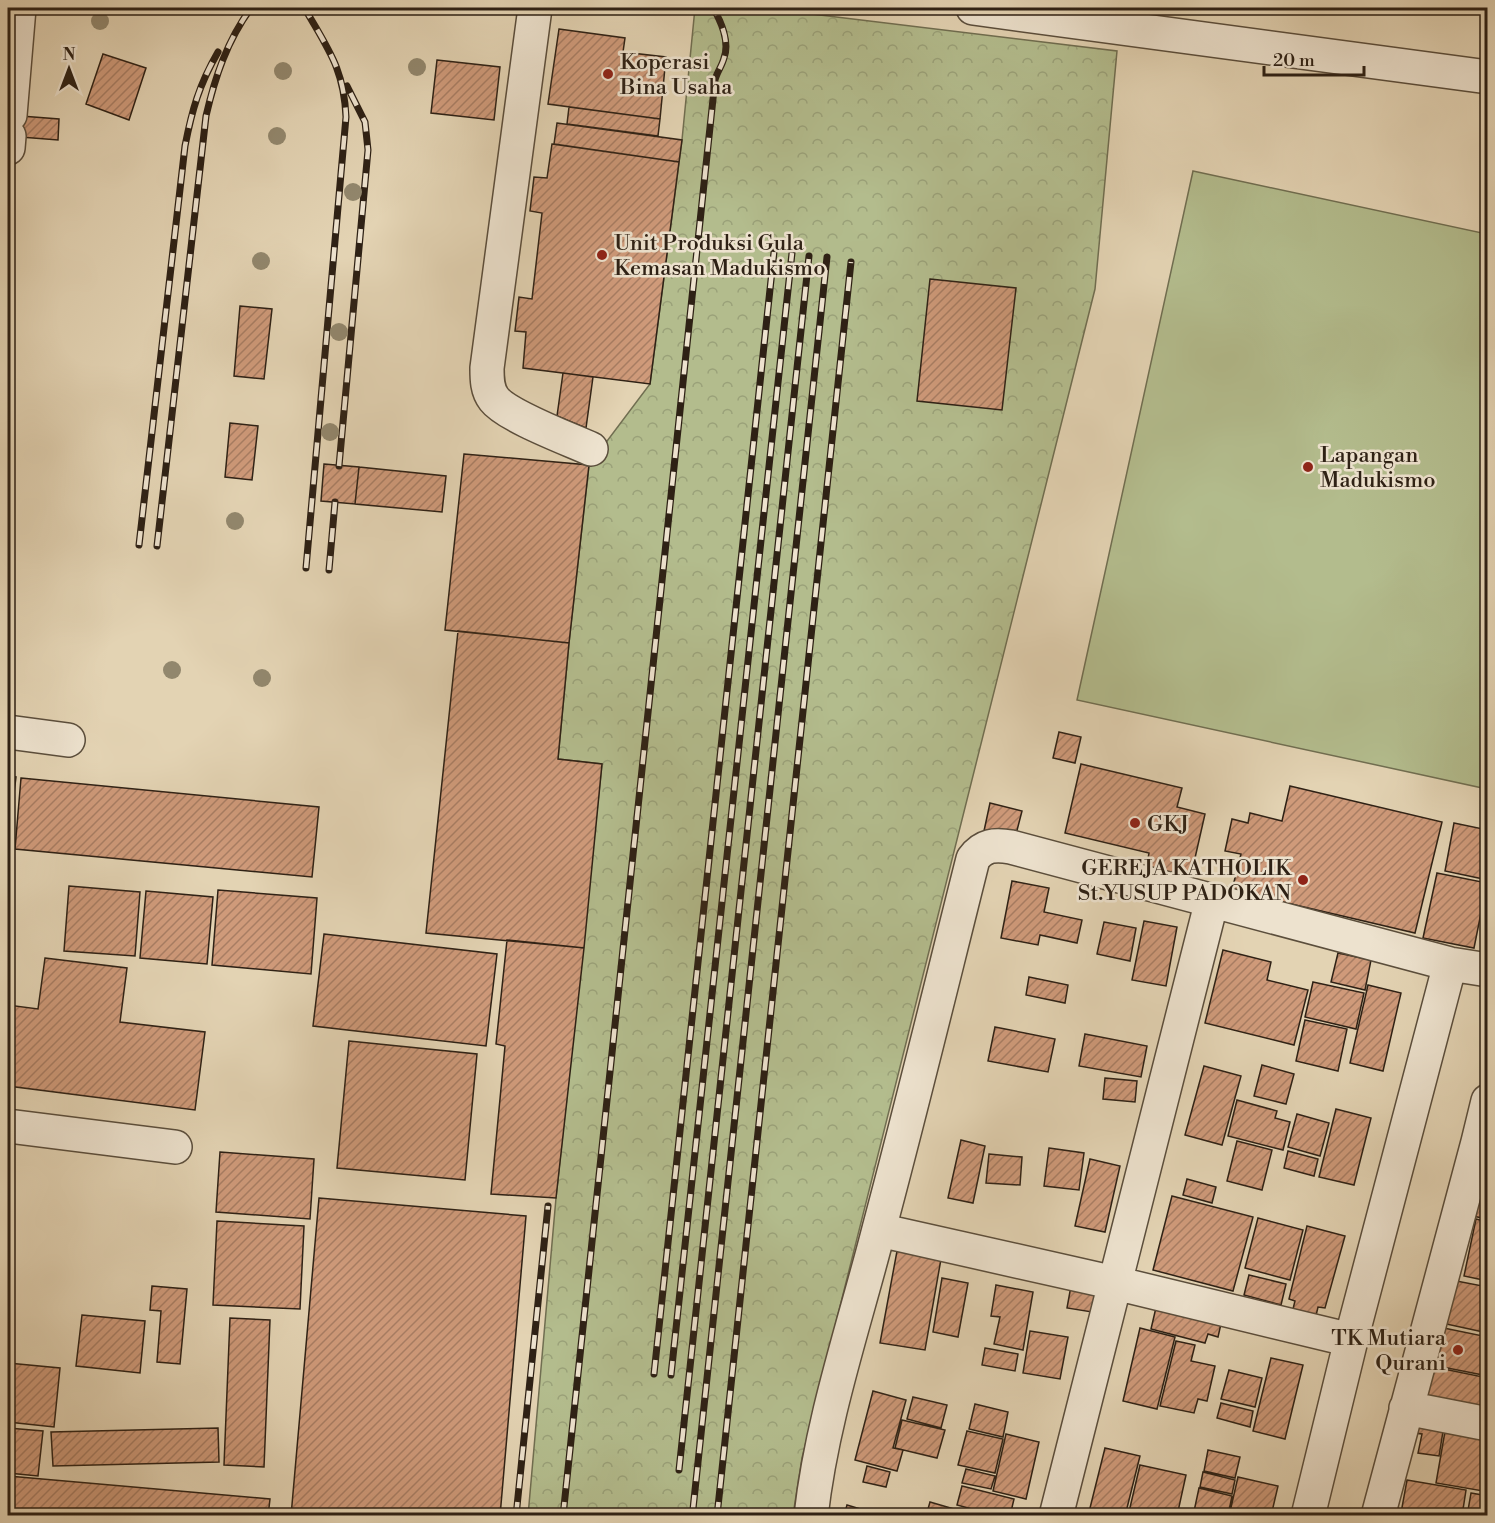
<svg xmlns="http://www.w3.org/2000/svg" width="1495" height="1523" viewBox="0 0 1495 1523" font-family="'Libre Bodoni',serif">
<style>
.forest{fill:url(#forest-crowns);stroke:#706e51;stroke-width:1.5}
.pitch{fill:#b3bc8d;stroke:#706e51;stroke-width:1.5}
.building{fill:url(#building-hatch);stroke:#2e2115;stroke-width:1.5}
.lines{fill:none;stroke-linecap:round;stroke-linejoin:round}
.minor-casing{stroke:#5b4e3c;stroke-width:36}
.minor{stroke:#ede2ce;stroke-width:33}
.rail-casing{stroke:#2e2115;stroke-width:7}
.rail{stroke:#ede2ce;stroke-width:4.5;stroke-dasharray:14;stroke-linecap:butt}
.tree{fill:#92876d}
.poi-dot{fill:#8f2418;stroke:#ede2ce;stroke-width:2}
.labels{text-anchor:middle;stroke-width:5;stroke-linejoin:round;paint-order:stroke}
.poi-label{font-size:22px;fill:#2e2115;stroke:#ede2ce;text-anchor:start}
</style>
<defs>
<pattern id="forest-crowns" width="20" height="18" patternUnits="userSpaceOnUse" patternTransform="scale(1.5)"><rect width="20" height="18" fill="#b3bc8d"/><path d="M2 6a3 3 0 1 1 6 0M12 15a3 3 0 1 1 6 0" fill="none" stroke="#9aa179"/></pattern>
<pattern id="building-hatch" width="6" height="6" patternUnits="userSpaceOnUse" patternTransform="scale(1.5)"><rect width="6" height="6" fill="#cf9a7a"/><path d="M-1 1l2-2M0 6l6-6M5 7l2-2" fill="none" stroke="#a87d63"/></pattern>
</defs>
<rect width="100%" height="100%" fill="#e3d3b3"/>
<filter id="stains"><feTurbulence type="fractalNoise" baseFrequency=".00333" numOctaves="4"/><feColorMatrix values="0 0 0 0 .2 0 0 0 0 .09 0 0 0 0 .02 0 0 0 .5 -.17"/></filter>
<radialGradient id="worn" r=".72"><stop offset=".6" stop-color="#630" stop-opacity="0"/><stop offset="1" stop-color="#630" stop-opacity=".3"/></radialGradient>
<!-- forest -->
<path class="forest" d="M695 8H762L1117 51 1095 289 802 1458 793 1515 528 1516 556 1198 602 764 558 759 569 643 589 465 650 384 682 140Z"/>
<!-- pitch -->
<path class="pitch" d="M1193 171 1487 234V789L1077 700Z"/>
<!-- building -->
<path class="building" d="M559 29 625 38 623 52 666 57 660 119 548 104Z
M103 54 146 68 129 120 86 104Z
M437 60 500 67 494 120 431 113Z
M569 107 660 119 658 136 567 124Z
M8 115 59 119 58 140 8 136Z
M557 123 682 140 679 162 554 144Z
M552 144 679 162 650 384 523 368 526 332 515 331 519 297 532 299 542 213 530 211 534 177 547 178Z
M930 279 1016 288 1002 410 917 401Z
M240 306 272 309 264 379 234 376Z
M563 373 593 377 586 428 557 416Z
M230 423 258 426 252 480 225 477Z
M464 454 589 465 569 643 445 630Z
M324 464 359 467 355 504 321 501Z
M359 467 446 476 442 512 355 504Z
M458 631 569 643 558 759 602 764 584 948 426 933Z
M1059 732 1081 737 1075 763 1053 758Z
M1081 764 1182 788 1177 807 1205 814 1190 880 1146 870 1149 853 1065 833Z
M8 776 16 777 8 842Z
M21 778 319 807 312 877 15 849Z
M1290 786 1442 822 1415 933 1232 890 1241 854 1225 851 1232 819 1248 823 1250 813 1282 821Z
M990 803 1022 811 1015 838 984 831Z
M1454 823 1488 830V880L1445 871Z
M1437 873 1487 883 1474 948 1423 938Z
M1012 881 1049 888 1044 912 1082 920 1077 943 1040 935 1038 945 1001 938Z
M69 886 140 892 135 956 64 951Z
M218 890 317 898 311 974 212 965Z
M146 891 213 897 207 964 140 958Z
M1144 921 1177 927 1166 986 1132 980Z
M1104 922 1136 928 1130 961 1097 954Z
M324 934 497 954 486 1046 313 1026Z
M507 940 584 948 556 1198 491 1194 505 1046 496 1044Z
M1223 950 1271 962 1267 980 1308 990 1294 1045 1205 1023Z
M1338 953 1371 960 1365 990 1331 982Z
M45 958 127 968 120 1022 205 1032 195 1110 8 1086V1005L38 1009Z
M1029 977 1068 985 1065 1003 1026 995Z
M1313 982 1364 993 1356 1029 1305 1017Z
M1368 985 1401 993 1383 1071 1350 1063Z
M1305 1020 1347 1029 1338 1071 1296 1061Z
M995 1027 1055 1039 1048 1072 988 1061Z
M1085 1034 1147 1046 1141 1077 1079 1066Z
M349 1041 477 1054 465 1180 337 1168Z
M1262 1065 1294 1074 1286 1104 1254 1096Z
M1204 1066 1241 1076 1222 1145 1185 1135Z
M1105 1078 1137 1081 1135 1102 1103 1099Z
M1237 1100 1277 1111 1275 1118 1290 1122 1283 1150 1228 1136Z
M1336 1109 1371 1118 1354 1185 1319 1177Z
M1297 1114 1329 1123 1320 1156 1288 1147Z
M961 1140 985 1146 973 1203 948 1198Z
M1237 1141 1272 1150 1262 1190 1227 1181Z
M1049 1148 1084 1153 1079 1190 1044 1186Z
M1288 1151 1318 1159 1314 1176 1284 1168Z
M220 1152 314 1159 310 1219 216 1212Z
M1488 1153V1219L1472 1216Z
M989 1154 1022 1157 1020 1185 986 1183Z
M1090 1159 1120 1166 1105 1232 1075 1226Z
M1187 1179 1216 1187 1212 1203 1183 1195Z
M1172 1196 1253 1217 1233 1291 1153 1270Z
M319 1198 526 1216 500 1516H291Z
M1258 1218 1303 1230 1290 1280 1245 1268Z
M1476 1219 1488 1222V1281L1464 1276Z
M217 1221 304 1226 300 1309 213 1305Z
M1307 1226 1345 1236 1325 1308 1318 1307 1315 1320 1292 1313 1295 1301 1289 1299Z
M897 1251 941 1259 925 1350 880 1343Z
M1249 1275 1286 1284 1281 1305 1244 1295Z
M942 1278 968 1283 958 1337 933 1332Z
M1446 1279 1488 1287V1333L1437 1322Z
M996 1285 1033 1292 1023 1350 994 1344 1000 1317 991 1316Z
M152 1286 187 1289 180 1364 157 1362 161 1311 150 1310Z
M1071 1286 1101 1292 1098 1313 1067 1308Z
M1158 1299 1223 1315 1218 1337 1208 1334 1205 1343 1151 1329Z
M82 1315 145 1321 140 1373 76 1366Z
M230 1318 270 1320 264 1467 224 1465Z
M1434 1326 1488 1337V1376L1427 1364Z
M1140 1328 1175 1337 1157 1409 1123 1401Z
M1030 1331 1068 1337 1060 1379 1023 1373Z
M1176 1341 1195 1345 1191 1361 1215 1366 1207 1401 1198 1399 1194 1413 1160 1406Z
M985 1348 1018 1354 1015 1371 982 1365Z
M1271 1358 1303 1365 1285 1439 1253 1431Z
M8 1363 60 1368 54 1427 8 1422Z
M1429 1366 1488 1378V1420L1421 1407Z
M1229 1370 1262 1378 1255 1407 1221 1399Z
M873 1391 906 1400 893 1448 903 1450 897 1471 855 1460Z
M913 1397 947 1405 941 1428 907 1419Z
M1221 1403 1253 1411 1250 1427 1217 1418Z
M975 1404 1008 1412 1003 1437 969 1429Z
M1417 1414 1445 1419 1439 1456 1418 1453 1422 1434 1414 1433Z
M902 1420 945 1430 937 1458 895 1448Z
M1447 1420 1488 1427V1464L1483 1491 1436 1483Z
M8 1428 43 1431 38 1476 8 1473Z
M218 1428 219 1462 53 1466 51 1432Z
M967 1431 1003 1439 995 1473 958 1465Z
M1006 1434 1039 1442 1026 1499 993 1491Z
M1105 1448 1140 1456 1125 1516H1088Z
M1208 1450 1240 1457 1235 1478 1204 1471Z
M1140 1465 1186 1475 1177 1516H1128Z
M867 1466 890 1472 886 1487 863 1482Z
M966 1469 995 1476 991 1489 962 1483Z
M1203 1472 1235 1480 1232 1494 1200 1487Z
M8 1476 270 1499 268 1516H8Z
M1238 1477 1278 1486 1271 1516H1229Z
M1407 1480 1466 1490 1462 1516H1415L1401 1513Z
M962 1486 1014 1499 1010 1516H998L957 1505Z
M1199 1488 1232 1496 1228 1516H1193Z
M1471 1493 1488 1496V1516H1467Z
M930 1502 978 1516H926Z
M847 1505 874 1513V1516H844Z"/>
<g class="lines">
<defs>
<path id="minor" d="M535 8 487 368C487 379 487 390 494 399 507 416 569 439 591 449
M973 8 1488 77
M10 115 19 8
M8 148 9 136
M8 732 68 740
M8 1126 175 1147
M879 1230 1115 1283 1351 1340
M1406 1408 1488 1424
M811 1516C822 1418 855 1323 879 1229 912 1106 942 982 973 859 983 845 995 844 1011 847L1450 964 1488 970
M1056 1516 1212 900
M1308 1516 1351 1340 1450 964
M1378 1516 1478 1142 1488 1101"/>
</defs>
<!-- minor casing -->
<use href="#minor" class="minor-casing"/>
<!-- minor -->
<use href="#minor" class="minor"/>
<defs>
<path id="rail" d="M339 466 368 150 365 122 347 86
M139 545 185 146C192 110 199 85 218 52
M157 546 206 116C215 77 227 41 251 8
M306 568 346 117C344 71 330 52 308 14
M329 570 335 502
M654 1374 774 252
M671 1375 792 253
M679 1470 809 256
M693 1509 827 257
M516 1516 548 1206
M563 1516 715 80C717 72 722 66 724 58 730 42 721 21 713 8
M717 1516 851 262"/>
</defs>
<!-- rail casing -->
<use href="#rail" class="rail-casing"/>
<!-- rail -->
<use href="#rail" class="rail"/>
</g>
<!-- trees -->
<g class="tree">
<circle cx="100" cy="21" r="9"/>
<circle cx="417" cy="67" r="9"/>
<circle cx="283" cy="71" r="9"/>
<circle cx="277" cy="136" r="9"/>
<circle cx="353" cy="192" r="9"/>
<circle cx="261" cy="261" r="9"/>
<circle cx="339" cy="332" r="9"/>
<circle cx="330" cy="432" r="9"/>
<circle cx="235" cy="521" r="9"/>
<circle cx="172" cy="670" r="9"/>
<circle cx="262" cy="678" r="9"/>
</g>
<!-- markers -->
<g class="poi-dot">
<circle cx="608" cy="74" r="6"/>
<circle cx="602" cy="255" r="6"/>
<circle cx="1308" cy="467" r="6"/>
<circle cx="1135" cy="823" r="6"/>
<circle cx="1303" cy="880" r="6"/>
<circle cx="1458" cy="1350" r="6"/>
</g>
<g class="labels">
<!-- poi labels -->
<g class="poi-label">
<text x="620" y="69">Koperasi<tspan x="620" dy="25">Bina Usaha</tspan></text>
<text x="614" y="250">Unit Produksi Gula<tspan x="614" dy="25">Kemasan Madukismo</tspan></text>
<text x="1320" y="462">Lapangan<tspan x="1320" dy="25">Madukismo</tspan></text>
<text x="1147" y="831">GKJ</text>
<text x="1291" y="875" text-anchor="end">GEREJA KATHOLIK<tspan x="1291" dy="25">St.YUSUP PADOKAN</tspan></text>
<text x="1446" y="1345" text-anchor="end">TK Mutiara<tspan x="1446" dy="25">Qurani</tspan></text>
</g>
</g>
<!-- margin -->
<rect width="1495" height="1523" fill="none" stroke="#e3d3b3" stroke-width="30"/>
<rect x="9" y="9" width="1477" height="1505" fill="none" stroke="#2e2115" stroke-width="3"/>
<rect x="15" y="15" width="1465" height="1493" fill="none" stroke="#2e2115" stroke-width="1.5"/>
<!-- north arrow -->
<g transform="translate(69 69)" stroke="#ede2ce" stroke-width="4.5" paint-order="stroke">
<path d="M0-4.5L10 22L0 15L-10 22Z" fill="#2e2115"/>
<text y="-9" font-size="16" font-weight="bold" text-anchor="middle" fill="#2e2115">N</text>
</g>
<!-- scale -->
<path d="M1264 66v9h100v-9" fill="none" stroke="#2e2115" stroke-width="3"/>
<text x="1273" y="66" font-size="18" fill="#2e2115" stroke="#ede2ce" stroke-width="4.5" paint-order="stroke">20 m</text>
<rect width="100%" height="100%" filter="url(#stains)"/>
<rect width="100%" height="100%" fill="url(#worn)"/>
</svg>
